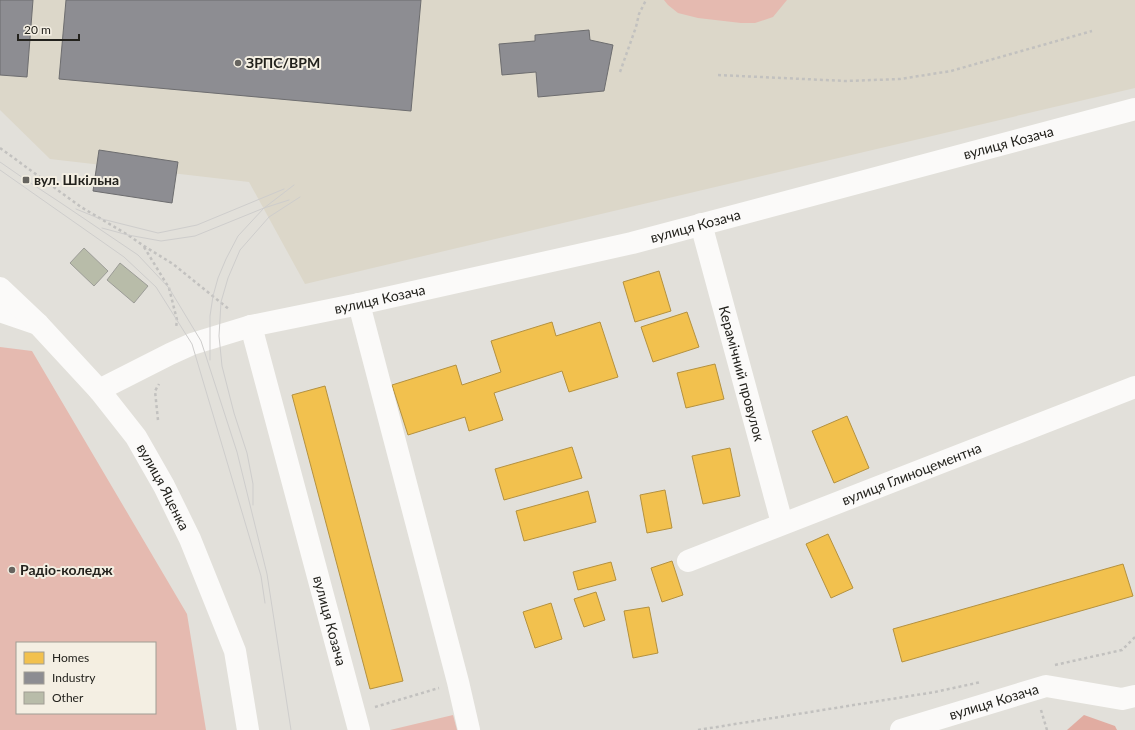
<svg xmlns="http://www.w3.org/2000/svg" width="1135" height="730" viewBox="0 0 1135 730" font-family="Lato,sans-serif">
<style>
.built{fill:#dcd7c9}
.green{fill:#e5bab0;fill-rule:evenodd}
.forest{fill:#e1aca1}
.homes{fill:#f2c14e;stroke:#b4913f}
.industry{fill:#8d8d92;stroke:#6d6d6f}
.building{fill:#b8bca9;stroke:#9c9c97}
.lines{fill:none;stroke-linecap:round;stroke-linejoin:round}
.path{stroke:#c2c1bf;stroke-width:2.5;stroke-dasharray:3 3;stroke-linecap:butt}
.minor{stroke:#fbfaf9;stroke-width:22}
.major{stroke:#fbfaf9;stroke-width:22}
.tram{stroke:#cecdcc;stroke-width:1}
.poi-dot{fill:#66645f;stroke:#f4efe3;stroke-width:1.5}
.labels{text-anchor:middle;stroke-width:4;stroke-linejoin:round;paint-order:stroke}
.poi-label{font-size:14px;font-weight:bold;fill:#23221d;stroke:#f4efe3;text-anchor:start}
.street-label{font-size:14px;fill:#23221d;stroke:#f4efe3}
</style>
<rect width="100%" height="100%" fill="#e2e0da"/>
<!-- built -->
<path class="built" d="M0 0H1135V88L305 284 249 182 50 159 0 110Z"/>
<!-- green -->
<path class="green" d="M664 0H787L773 17 755 23H741L698 18 678 13 668 5Z
M0 347 32 351 187 614 206 730H0ZM17 643H155V713H17Z
M453 715 457 730H390Z"/>
<!-- forest -->
<path class="forest" d="M1084 715 1115 726 1117 730H1067Z"/>
<!-- homes -->
<path class="homes" d="M659 271 671 311 635 322 623 282Z
M687 312 699 347 653 362 641 327Z
M552 322 556 336 600 322 618 377 569 392 562 371 494 393 503 420 469 431 465 417 408 435 392 385 456 365 462 385 501 372 491 341Z
M715 364 724 399 686 408 677 373Z
M325 386 403 681 370 689 292 395Z
M847 416 869 468 834 483 812 431Z
M572 447 582 478 504 500 495 469Z
M730 448 740 496 703 504 692 456Z
M665 490 672 528 647 533 640 495Z
M588 491 596 522 524 541 516 511Z
M828 534 853 588 831 598 806 544Z
M672 561 683 595 662 602 651 568Z
M611 562 616 580 578 590 573 572Z
M1123 564 1133 596 902 662 893 629Z
M596 592 605 620 584 627 574 599Z
M551 603 562 639 535 648 523 612Z
M649 607 658 653 633 658 624 611Z"/>
<!-- industry -->
<path class="industry" d="M0 0H33L27 77 0 75Z
M66 0H421L411 111 59 79Z
M589 30 590 40 613 45 604 91 538 97 536 72 502 75 499 44 535 41V35Z
M99 150 178 162 172 203 93 191Z"/>
<!-- building -->
<path class="building" d="M84 248 108 271 94 286 70 263Z
M120 263 148 286 134 303 107 280Z"/>
<g class="lines">
<!-- path -->
<path class="path" d="M620 72 636 27 639 14 646 0
M718 75 846 81 900 79 951 71 1092 31
M0 148 81 207 128 235 144 246 173 264 230 310
M144 247 169 288 177 320 176 328
M158 420 155 391 159 384
M1055 665 1122 650 1135 637
M375 707 439 688
M1041 710 1047 730
M698 730 935 692 981 682"/>
<!-- minor -->
<g class="minor">
<path id="s1" d="M701 224 782 523"/>
<path d="M359 304 458 682 469 730"/>
<path d="M0 311 38 324"/>
<path id="s2" d="M251 326 359 730"/>
<path id="s3" d="M99 390 170 354 192 344 251 326 359 304 632 243 1135 109"/>
<path id="s4" d="M688 561 1135 387"/>
<path id="s5" d="M901 730 1046 686 1122 699 1135 696"/>
</g>
<!-- major -->
<path class="major" id="s6" d="M0 288 38 324 99 390 136 437 164 486 190 539 235 651 248 730"/>
<!-- tram -->
<path class="tram" d="M0 162 26 180 61 203 138 255 169 288 201 341 237 452 267 574 291 730
M0 170 124 257 156 287 192 344 261 576 265 603
M76 209 98 218 158 233 197 225 284 189
M102 228 128 235 161 241 195 236 264 208 289 200
M210 360V316L213 296 218 278 226 259 238 236 264 208 294 185
M253 505V484L247 453 234 413 222 366 219 336 221 302 228 278 240 250 269 217 300 197"/>
</g>
<!-- markers -->
<g class="poi-dot">
<circle cx="238" cy="63" r="4"/>
<rect x="22" y="176" width="8" height="8" rx="2"/>
<circle cx="12" cy="570" r="4"/>
</g>
<g class="labels">
<!-- poi labels -->
<g class="poi-label">
<text x="246" y="68">ЗРПС/ВРМ</text>
<text x="34" y="185">вул. Шкільна</text>
<text x="20" y="575">Радіо-коледж</text>
</g>
<!-- street labels -->
<g class="street-label">
<text dy="5" stroke="none"><textPath href="#s3" startOffset="945">вулиця Козача</textPath></text>
<text dy="5" stroke="none"><textPath href="#s3" startOffset="621">вулиця Козача</textPath></text>
<text dy="5" stroke="none"><textPath href="#s3" startOffset="297">вулиця Козача</textPath></text>
<text dy="5" stroke="none"><textPath href="#s1" startOffset="155">Керамічний провулок</textPath></text>
<text dy="5" stroke="none"><textPath href="#s4" startOffset="240">вулиця Глиноцементна</textPath></text>
<text dy="5" stroke="none"><textPath href="#s6" startOffset="259">вулиця Яценка</textPath></text>
<text dy="5" stroke="none"><textPath href="#s2" startOffset="305">вулиця Козача</textPath></text>
<text dy="5" stroke="none"><textPath href="#s5" startOffset="97">вулиця Козача</textPath></text>
</g>
</g>
<!-- legend -->
<rect x="16" y="642" width="140" height="72" fill="#f4efe3" stroke="#a09d94"/>
<rect x="24" y="652" width="20" height="12" fill="#f2c14e" stroke="#a09d94"/>
<text x="52" y="662" font-size="12" fill="#23221d">Homes</text>
<rect x="24" y="672" width="20" height="12" fill="#8d8d92" stroke="#a09d94"/>
<text x="52" y="682" font-size="12" fill="#23221d">Industry</text>
<rect x="24" y="692" width="20" height="12" fill="#b8bca9" stroke="#a09d94"/>
<text x="52" y="702" font-size="12" fill="#23221d">Other</text>
<!-- scale -->
<path d="M18 34v6h61v-6" fill="none" stroke="#23221d" stroke-width="2"/>
<text x="24" y="34" font-size="12" fill="#23221d" stroke="#f4efe3" stroke-width="3" paint-order="stroke">20 m</text>
</svg>
